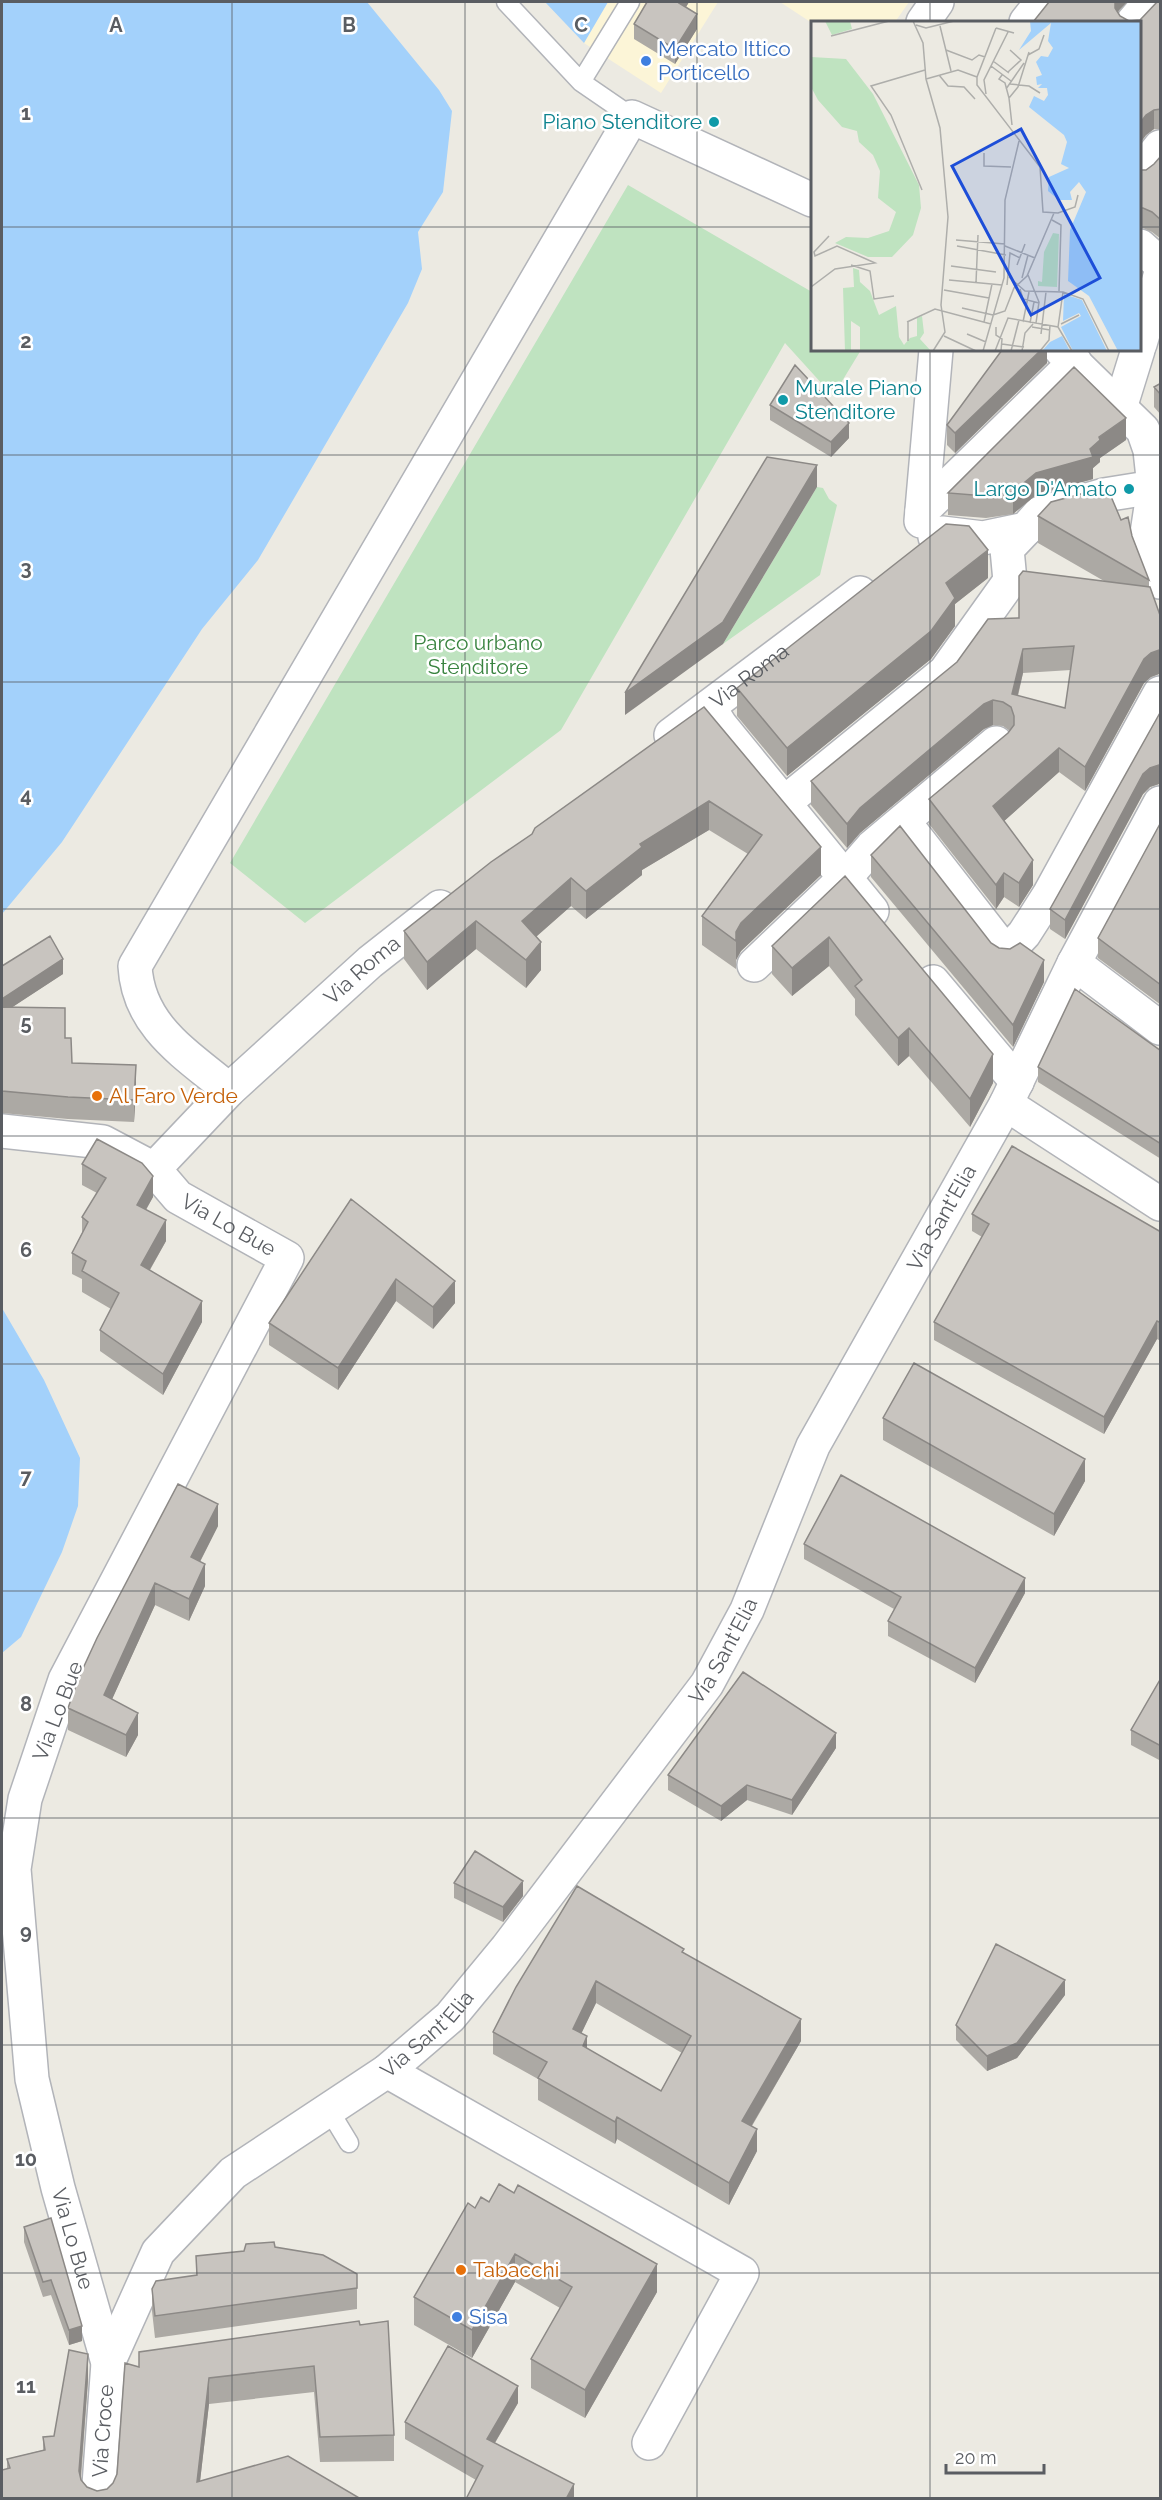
<svg xmlns="http://www.w3.org/2000/svg" width="1162" height="2500" viewBox="0 0 1162 2500" font-family="Raleway,sans-serif">
<style>
.commercial{fill:#fcf5d7}
.green{fill:#bfe3c0}
.water{fill:#a3d1fb}
.lines{fill:none;stroke-linecap:round;stroke-linejoin:round}
.lane-casing{stroke:#b2b4b9;stroke-width:21}
.street-casing{stroke:#b2b4b9;stroke-width:36}
.lane{stroke:#fff;stroke-width:18}
.street{stroke:#fff;stroke-width:33}
.wall{fill:#aca9a4;fill-rule:evenodd}
.shaded-wall{fill:#8c8986}
.building{fill:#c8c4bf;stroke:#8c8986;stroke-width:1.5;fill-rule:evenodd}
.grid{fill:none;stroke:#5a5d62;stroke-width:1.5;stroke-opacity:0.55}
.shop-dot{fill:#3f7fe0;stroke:#fff;stroke-width:2}
.culture-dot{fill:#0f9aa8;stroke:#fff;stroke-width:2}
.food-dot{fill:#e8710a;stroke:#fff;stroke-width:2}
.labels{text-anchor:middle;stroke-width:5;stroke-linejoin:round;paint-order:stroke}
.shop-label{font-size:21px;fill:#366cbe;stroke:#fff;text-anchor:start}
.culture-label{font-size:21px;fill:#0d838f;stroke:#fff;text-anchor:end}
.park-label{font-size:21px;fill:#38833f;stroke:#fff}
.street-label{font-size:21px;fill:#5a5d62;stroke:#fff}
.food-label{font-size:21px;fill:#c56008;stroke:#fff;text-anchor:start}
.inset-road{fill:none;stroke:#aeaeab;stroke-width:1.5}
.view{fill:#1d4ed8;fill-opacity:0.15;stroke:#1d4ed8;stroke-width:3}
.inset-edge{fill:none;stroke:#5a5d62;stroke-width:3}
.grid-label{font-size:20px;text-anchor:middle;font-weight:bold;fill:#5a5d62;stroke:#fff;stroke-width:5;stroke-linejoin:round;paint-order:stroke}
</style>
<rect width="100%" height="100%" fill="#eceae2"/>
<!-- commercial -->
<path class="commercial" d="M608 2H718L661 93 584 43Z
M780 2H909L895 22 812 23Z"/>
<!-- green -->
<path class="green" d="M628 185 812 292V350H861L833 396 785 343 561 730 305 923 230 863Z
M817 487 823 488 829 499 837 505 820 575 723 644Z"/>
<!-- water -->
<path class="water" d="M2 2H367L439 90 452 111 443 192 418 232 422 269 408 303 258 560 202 629 62 842 2 914Z
M545 2H608L584 43Z
M2 1308 44 1380 80 1458 78 1506 62 1552 21 1637 2 1653Z"/>
<g class="lines">
<defs>
<path id="lane" d="M506 2 581 82 632 117
M581 82 630 2
M329 2110 349 2143"/>
<g id="street">
<path d="M923 22 937 2"/>
<path d="M1026 22 1042 2"/>
<path d="M1133 22 1150 2"/>
<path d="M1140 172 1160 147"/>
<path d="M1140 246 1160 264"/>
<path d="M1140 344 1160 276"/>
<path d="M1061 350 1143 430 1150 450 1154 487 1146 540 1149 556 1160 582"/>
<path d="M1120 408 1138 350"/>
<path d="M922 511 1075 362"/>
<path d="M921 521 936 350"/>
<path d="M935 537 942 533 983 538 1026 529 1040 513 1059 508 1104 495 1160 486"/>
<path d="M709 707 721 726 872 911"/>
<path id="s1" d="M671 735 860 593"/>
<path d="M784 803 945 672 1010 581 1007 549 1026 529"/>
<path d="M904 822 1006 953 1024 934 1049 895 1160 693"/>
<path d="M1074 963 1160 1028"/>
<path d="M754 965 845 878 872 847 996 743"/>
<path d="M933 982 1017 1082"/>
<path d="M229 1090C186 1054 138 1026 135 966L632 117 812 200"/>
<path d="M1006 1104 1160 1204"/>
<path id="s2" d="M2 1131 103 1142 154 1169 178 1197 287 1258 65 1680 25 1799 14 1869 32 2079 58 2188 108 2363 98 2498"/>
<path id="s3" d="M154 1169 229 1090 370 962 440 907"/>
<path d="M387 2071 742 2273 649 2443"/>
<path id="s4" d="M108 2363 158 2252 233 2173 387 2071 450 2017 507 1948 707 1684 747 1610 813 1446 1006 1104 1074 963 1160 803"/>
</g>
</defs>
<!-- lane casing -->
<use href="#lane" class="lane-casing"/>
<!-- street casing -->
<use href="#street" class="street-casing"/>
<!-- lane -->
<use href="#lane" class="lane"/>
<!-- street -->
<use href="#street" class="street"/>
</g>
<!-- wall -->
<path class="wall" d="M647 2H689L686 7 697 29 675 64 634 39V24Z
M1049 2H1127L1118 12 1120 16 1129 21 1140 20 1161 2V129H1154L1146 135 1140 143V22H1033Z
M1161 156V239L1152 232 1143 228H1140V170H1146L1154 164Z
M1047 350V363L955 453 947 445V425Z
M1161 383V415L1154 407V387Z
M770 405 849 438 831 457 770 420Z
M1126 440 1100 458V462L1093 468V479L1036 495 1013 514 986 518 948 515V493Z
M1038 516 1121 520 1132 536 1149 580V587L1161 618V675L1159 674 1151 677 1144 683 1085 791 1059 772 1004 821 1033 885 1019 907 1004 897 996 909 929 824V799L1008 733 1010 731 1003 726 993 725 984 729 860 833 847 848 811 805V781L1019 618 1104 581 1038 543ZM1071 670 1065 708 1018 696 1023 673Z
M988 578 955 604V626L931 659 787 776 737 716V688Z
M704 707 821 875 741 951 736 960V969L702 945V916L748 854 709 830 642 870V875L586 919 571 906 536 937 541 970 526 988 476 949 427 990 404 959V931L532 834Z
M1161 711V785L1159 784 1150 787 1143 794 1065 939 1050 929V909Z
M1161 822V1005L1098 958V938Z
M871 855 1044 982 1013 1047 871 877Z
M845 876 993 1083 970 1127 909 1056 898 1066 855 1015V999L829 966 792 996 772 974V946Z
M2 966 63 974 12 1007 65 1038 72 1063 136 1087 134 1122 68 1119 2 1113Z
M1161 1051V1159L1038 1082V1067Z
M82 1164 153 1197 146 1210 166 1241 150 1270 202 1322 163 1395 100 1351V1330L111 1309 82 1292V1279L72 1274V1253L82 1233V1217L97 1193 82 1185Z
M351 1199 455 1303 433 1329 396 1301 338 1390 269 1345V1323Z
M972 1214 1161 1232V1341L1157 1339 1104 1434 934 1340V1322L982 1237 972 1231Z
M883 1418 1085 1481 1054 1536 883 1440Z
M178 1484 218 1526 200 1562 205 1586 189 1621 155 1605 112 1699 138 1735 126 1757 68 1730V1708Z
M804 1544 1025 1593 975 1683 888 1636V1621L894 1609 804 1559Z
M1161 1678V1761L1131 1745V1730Z
M836 1748 792 1815 747 1800 721 1821 668 1790V1775Z
M454 1883 523 1896 503 1922 454 1898Z
M684 1953 801 2041 752 2126 757 2151 729 2205 617 2139 615 2144 538 2100V2079L493 2054V2032L516 1987ZM596 2003 682 2053 661 2091 587 2049 581 2033Z
M1065 1995 1017 2058 987 2071 956 2040V2025Z
M475 2208 657 2292 585 2418 531 2388V2359L560 2308 515 2282 472 2358 414 2325V2297Z
M24 2227 82 2341 69 2345 51 2295 43 2297 24 2242Z
M244 2251 357 2288V2309L155 2338 152 2311V2289L196 2275V2256Z
M360 2325 394 2435V2461L320 2462 314 2392 209 2404 200 2481 361 2499H2L7 2468V2459L43 2450V2437L54 2436 88 2380 81 2479 87 2487 97 2491 107 2489 113 2483 117 2474 139 2367Z
M518 2403 495 2443 574 2499 476 2480 405 2439V2422Z"/>
<!-- shaded-wall -->
<path class="shaded-wall" d="M680 2H689L679 18V3Z
M1115 2H1127L1119 10 1115 18Z
M697 14V29L675 64V49Z
M1154 110V129L1146 135 1140 143V123L1146 115Z
M1041 350H1047V363L955 453V433Z
M1126 418V440L1100 458V462L1093 468V479L1036 495 1013 514V492L1036 473 1090 449 1099 437Z
M849 423V438L831 457V442Z
M817 465V487L723 644 625 715V693Z
M988 550V578L955 604V626L931 659 787 776V748L946 583Z
M1023 649V673L1013 714 1012 694Z
M1159 650V674L1151 677 1144 683 1085 791V767L1144 659 1151 653Z
M993 700V725L984 729 860 833 847 848V824L860 808 984 704Z
M1059 748V772L993 831V806Z
M1159 765V784L1150 787 1143 794 1065 939V920L1143 774 1150 768Z
M709 801V830L642 870V875L586 919V891L640 844Z
M821 847V875L741 951 736 960V969V932L741 923Z
M1033 860V885L1019 907V883Z
M1004 873V897L996 909V885Z
M571 878V906L522 949V921Z
M476 921V949L427 990V962Z
M829 937V966L792 996V968Z
M541 942V970L526 988V960Z
M63 959V974L2 1014V999Z
M1044 960V982L1013 1047V1025Z
M909 1028V1056L898 1066V1038Z
M993 1054V1083L970 1127V1099Z
M136 1065V1087L134 1122V1100Z
M153 1176V1197L137 1225V1205Z
M166 1220V1241L141 1285V1265Z
M396 1279V1301L338 1390V1368Z
M455 1281V1303L433 1329V1307Z
M202 1301V1322L163 1395V1374Z
M1157 1321V1339L1104 1434V1417Z
M1085 1459V1481L1054 1536V1514Z
M218 1504V1526L191 1579V1557Z
M205 1564V1586L189 1621V1599Z
M1025 1578V1593L975 1683V1668Z
M155 1583V1605L104 1717V1695Z
M138 1713V1735L126 1757V1735Z
M836 1733V1748L792 1815V1800Z
M747 1785V1800L721 1821V1806Z
M523 1881V1896L503 1922V1907Z
M1065 1980V1995L1017 2058 987 2071V2056Z
M596 1981V2003L573 2051V2029Z
M801 2019V2041L742 2142V2121Z
M587 2036V2058L583 2046Z
M617 2117V2139L615 2144V2122Z
M757 2129V2151L729 2205V2183Z
M515 2254V2282L472 2358V2330Z
M657 2264V2292L585 2418V2390Z
M82 2326V2341L69 2345V2330Z
M88 2354V2380L79 2497V2471Z
M209 2378V2404L198 2499 197 2482Z
M518 2386V2403L487 2456V2439Z
M574 2484V2499H566Z"/>
<!-- building -->
<path class="building" d="M647 2H680L679 3 697 14 675 49 634 24Z
M1049 2H1115V8L1120 16 1129 21 1140 20 1157 2H1161V109L1154 110 1146 115 1140 123V22H1033Z
M1161 156V220L1152 212 1143 208H1140V170H1146L1154 164Z
M1002 350H1041L955 433 947 425Z
M795 365 849 423 831 442 770 405Z
M1074 367 1126 418 1099 437 1100 440 1090 449 1093 457 1036 473 1013 492 986 496 948 493Z
M1161 383V395L1154 387Z
M767 457 817 465 723 622 625 693Z
M1107 487 1121 520 1128 517 1132 536 1149 580 1038 516 1051 502Z
M946 524 969 526 988 550 946 583 955 598 931 631 787 748 737 688Z
M1023 571 1150 587 1161 618V651L1159 650 1151 653 1144 659 1085 767 1059 748 993 806 1033 860 1019 883 1004 873 996 885 929 799 1008 733 1014 725V716L1011 707 1003 702 993 700 984 704 860 808 847 824 811 781 957 662 988 619 1019 618V576ZM1074 646 1065 708 1012 694 1023 649Z
M704 707 821 847 741 923 736 932V941L702 916 762 835 709 801 640 844 642 847 586 891 571 878 522 921 541 942 526 960 476 921 427 962 404 931 491 862 532 834 535 828Z
M1161 711V765H1159L1150 768 1143 774 1065 920 1050 909Z
M1161 822V985L1098 938Z
M900 826 991 943 999 948 1010 949 1020 943 1044 960 1013 1025 871 855Z
M845 876 993 1054 970 1099 909 1028 898 1038 855 986 862 980 829 937 792 968 772 946Z
M50 936 63 959 2 999V966Z
M1075 989 1161 1051V1144L1038 1067Z
M2 1007 65 1008V1038H71L72 1063 136 1065 134 1100 68 1097 2 1091Z
M97 1139 142 1163 153 1176 137 1205 166 1220 141 1265 202 1301 163 1374 100 1330 119 1293 82 1271 86 1261 72 1253 88 1222 82 1217 106 1178 82 1164Z
M1012 1146 1161 1232V1323L1157 1321 1104 1417 934 1322 989 1224 972 1214Z
M351 1199 455 1281 433 1307 396 1279 338 1368 269 1323Z
M914 1363 1085 1459 1054 1514 883 1418Z
M841 1475 1025 1578 975 1668 888 1621 901 1597 804 1544Z
M178 1484 218 1504 191 1557 205 1564 189 1599 155 1583 104 1695 138 1713 126 1735 68 1708 79 1677 97 1638Z
M743 1672 836 1733 792 1800 747 1785 721 1806 668 1775Z
M1161 1678V1746L1131 1730Z
M475 1851 523 1881 503 1907 454 1883Z
M577 1886 684 1949 682 1952 801 2019 742 2121 757 2129 729 2183 617 2117 615 2122 538 2078 547 2062 493 2032 516 1987ZM596 1981 691 2036 661 2091 583 2046 587 2036 573 2029Z
M996 1944 1065 1980 1017 2043 987 2056 956 2025Z
M499 2184 514 2193 518 2185 657 2264 585 2390 531 2359 572 2287 515 2254 472 2330 414 2297 468 2203 475 2208 481 2197 489 2202Z
M51 2218 82 2326 69 2330 51 2280 43 2282 24 2227Z
M274 2242 275 2247 323 2255 357 2274V2288L155 2316 152 2289 156 2281 197 2275 196 2256 244 2251 246 2244Z
M359 2321 360 2325 388 2321 394 2435 320 2437 314 2366 209 2378 197 2482 288 2456 361 2499H2V2470L10 2468 7 2459 45 2450 43 2437 54 2436 69 2350 88 2354 79 2471 81 2480 87 2487 97 2491 107 2489 113 2483 117 2474 125 2363 139 2367V2352Z
M448 2346 518 2386 487 2439 574 2484 566 2499H466L483 2466 405 2422Z"/>
<!-- grid -->
<path class="grid" d="M232 2V2498M465 2V2498M697 2V2498M930 2V22M2 227H812M1140 227H1160M930 350V2498M2 455H1160M2 682H1160M2 909H1160M2 1136H1160M2 1364H1160M2 1591H1160M2 1818H1160M2 2045H1160M2 2273H1160"/>
<!-- markers -->
<g class="shop-dot">
<circle cx="646" cy="61" r="6"/>
<circle cx="457" cy="2317" r="6"/>
</g>
<g class="culture-dot">
<circle cx="714" cy="122" r="6"/>
<circle cx="783" cy="400" r="6"/>
<circle cx="1129" cy="489" r="6"/>
</g>
<g class="food-dot">
<circle cx="97" cy="1096" r="6"/>
<circle cx="461" cy="2270" r="6"/>
</g>
<g class="labels">
<!-- shop labels -->
<g class="shop-label">
<text x="658" y="56">Mercato Ittico<tspan x="658" dy="24">Porticello</tspan></text>
<text x="469" y="2324">Sisa</text>
</g>
<!-- culture labels -->
<g class="culture-label">
<text x="702" y="129">Piano Stenditore</text>
<text x="795" y="395" text-anchor="start">Murale Piano<tspan x="795" dy="24">Stenditore</tspan></text>
<text x="1117" y="496">Largo D'Amato</text>
</g>
<!-- park labels -->
<g class="park-label">
<text x="478" y="650">Parco urbano<tspan x="478" dy="24">Stenditore</tspan></text>
</g>
<!-- street labels -->
<g class="street-label">
<text dy="7" stroke="none"><textPath href="#s1" startOffset="98">Via Roma</textPath></text>
<text dy="7" stroke="none"><textPath href="#s3" startOffset="288">Via Roma</textPath></text>
<text dy="7" stroke="none"><textPath href="#s4" startOffset="1442">Via Sant'Elia</textPath></text>
<text dy="7" stroke="none"><textPath href="#s2" startOffset="254">Via Lo Bue</textPath></text>
<text dy="7" stroke="none"><textPath href="#s4" startOffset="956">Via Sant'Elia</textPath></text>
<text transform="translate(58 1711) rotate(-69)" y="7">Via Lo Bue</text>
<text dy="7" stroke="none"><textPath href="#s4" startOffset="470">Via Sant'Elia</textPath></text>
<text dy="7" stroke="none"><textPath href="#s2" startOffset="1370">Via Lo Bue</textPath></text>
<text transform="translate(103 2431) rotate(-86)" y="7">Via Croce</text>
</g>
<!-- food labels -->
<g class="food-label">
<text x="109" y="1103">Al Faro Verde</text>
<text x="473" y="2277">Tabacchi</text>
</g>
</g>
<!-- overview -->
<g transform="translate(811 21)">
<rect width="330" height="330" fill="#eceae2"/>
<path d="M14 0H39L41 8 21 14ZM0 36 35 38 62 73 108 164 110 187 102 214 81 236H57L24 222 35 216 57 217 78 210 85 191 67 177 69 150 62 134 48 121 46 110 31 106 7 79 0 66ZM242 212 248 213 246 266 227 265V260L231 261 233 231ZM42 247 48 249 49 261 59 270 68 294 85 285 88 316 93 324 99 317 106 315V297L111 295 113 312 109 318 120 330H49V306L40 300V330H34L32 267 43 266Z" fill="#bfe3c0"/>
<path d="M219 0H330V330H307L278 275 257 260 259 209 275 171 268 161 259 171 261 179H248L237 170 238 156 258 147 250 143 256 121 253 114 218 86 223 75 233 80 237 74 236 67H227L231 63 226 64 225 56 231 54 225 41 230 35 237 36 242 27 237 20 240 2 208 29 220 10ZM253 273 271 279 296 330H262L250 306 270 295 268 292 252 300ZM251 315 259 330H231L239 321Z" fill="#a3d1fb"/>
<path class="inset-road" d="M102 0 112 22 115 58 129 107 137 196 130 284 134 311 122 330M105 4 115 7 143 0M129 5 140 50M185 7 166 56V64L229 146 232 191 247 192 264 186 267 174M185 7 203 12M20 15 78 0M135 29 161 39 168 34 174 36M217 34 228 28 233 14M182 40 198 52M180 45 200 60M197 51 210 39 199 29M128 54 137 65 153 66 164 78M191 54 188 58 194 62 198 77M115 58 147 49 166 56M199 63 218 65 229 72M195 68 213 42M175 73 173 59 197 11M201 104 198 77 207 66 218 31M173 132V145L200 146M111 169 80 94 60 65 114 49M241 199 250 204 248 270M145 219 194 223M146 225 195 234M194 225 224 237M40 244 59 250 63 278 83 275M206 244 214 223M140 245 185 251M217 254 228 281 225 302M198 256 214 270 252 271 272 278 298 330M211 257 217 234M138 259 191 264M165 262 167 214M196 264 199 232 209 237M0 266 24 248 64 242 26 225 4 235 3 231 18 215M209 268 212 278 228 282M133 269 178 277M151 287 182 294M182 294 194 290 203 267 216 255 243 192M96 301 124 288 180 303M173 301 181 263M212 301 218 271M219 302 223 281M250 303 268 294M185 306V314L191 318 190 330M221 306 239 309M247 306 252 271M156 313 175 321M230 313 235 271M133 315 165 330M97 320V301M191 323 213 326M172 330 193 257 194 179 208 120M184 330 197 297 247 306 261 330M200 330 208 299M211 330 214 312 222 303M229 330 238 319 239 304"/>
<path class="view" d="M210 108 289 257 220 294 141 145Z"/>
<rect width="330" height="330" class="inset-edge"/>
</g>
<g class="grid-label">
<text x="116" y="32">A</text>
<text x="349" y="32">B</text>
<text x="581" y="32">C</text>
<text x="26" y="120">1</text>
<text x="26" y="348">2</text>
<text x="26" y="575">3</text>
<text x="26" y="802">4</text>
<text x="26" y="1030">5</text>
<text x="26" y="1257">6</text>
<text x="26" y="1484">7</text>
<text x="26" y="1711">8</text>
<text x="26" y="1939">9</text>
<text x="26" y="2166">10</text>
<text x="26" y="2393">11</text>
</g>
<!-- border -->
<rect width="1162" height="2500" fill="none" stroke="#5a5d62" stroke-width="6"/>
<!-- scale -->
<path d="M946 2464v9h98v-9" fill="none" stroke="#5a5d62" stroke-width="3"/>
<text x="955" y="2464" font-size="18" fill="#5a5d62" stroke="#ffffff" stroke-width="4.5" paint-order="stroke">20 m</text>
</svg>
